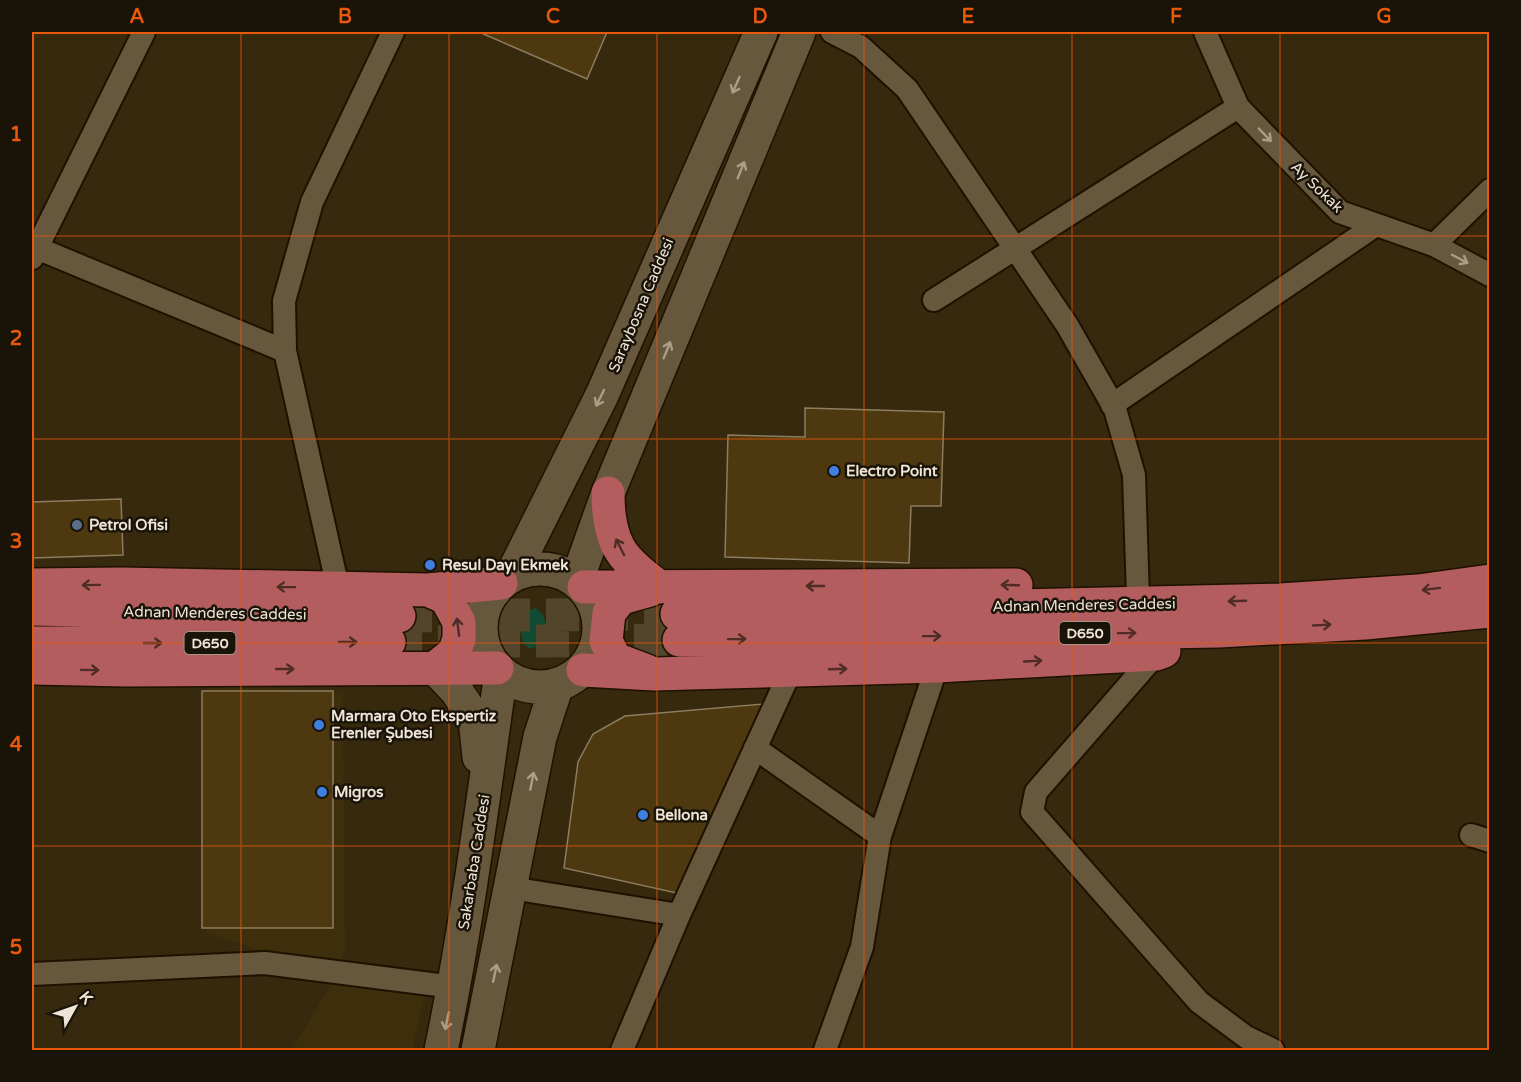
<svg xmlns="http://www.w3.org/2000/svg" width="1521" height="1082" viewBox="0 0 1521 1082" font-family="'Varela Round',sans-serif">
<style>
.built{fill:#3f2e0b}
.green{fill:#0f4c33}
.building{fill:#4d380f;stroke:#8c7d60;stroke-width:1.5}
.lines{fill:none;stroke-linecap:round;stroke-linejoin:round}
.primary-tunnel{stroke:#52452c;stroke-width:33;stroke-dasharray:33 16;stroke-linecap:butt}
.minor-casing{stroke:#1e1100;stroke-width:26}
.secondary-casing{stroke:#1e1100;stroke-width:36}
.primary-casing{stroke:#1e1100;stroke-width:36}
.minor{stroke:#67583d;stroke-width:22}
.secondary{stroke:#67583d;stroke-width:33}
.primary{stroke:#b35d5f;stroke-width:33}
.oneway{stroke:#aa9e8a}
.oneway2{stroke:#4f2d26}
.grid{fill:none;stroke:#e8590c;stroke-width:1.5;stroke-opacity:0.55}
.shop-dot{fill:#3f7fe0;stroke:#191308;stroke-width:2}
.service-dot{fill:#5c6f8a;stroke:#191308;stroke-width:2}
.labels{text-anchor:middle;stroke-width:5;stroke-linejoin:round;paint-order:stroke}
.shield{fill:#191308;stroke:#aea698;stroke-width:1.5}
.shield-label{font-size:14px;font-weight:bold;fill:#eee5d6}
.street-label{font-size:15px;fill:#eee5d6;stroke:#191308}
.poi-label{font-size:15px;font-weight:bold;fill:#eee5d6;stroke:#191308;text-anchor:start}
.neatline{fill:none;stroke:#e8590c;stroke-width:2}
.grid-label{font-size:20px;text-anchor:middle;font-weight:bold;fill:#e8590c}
</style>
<rect width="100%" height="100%" fill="#36290e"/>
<!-- built -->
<path class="built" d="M207 682 343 693 345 950 337 974 428 982 412 1050H292L336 975 207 933Z"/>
<!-- green -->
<path class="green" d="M535 608C552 616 547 645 530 649L523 644 520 625 526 612Z"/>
<!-- building -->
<path class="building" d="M479 32H607L587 79Z
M805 408 944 412 941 506H911L909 563 725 557 728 435 805 437Z
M121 499 123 555 32 558V502Z
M202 691H333V928H202Z
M763 704 681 894 564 868 578 762 593 734 625 716Z"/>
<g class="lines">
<!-- primary-tunnel -->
<path class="primary-tunnel" d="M399 616 677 614
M389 642 679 640"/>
<defs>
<path id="minor" d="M832 32 861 47 907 89 1067 325 1115 409 1134 475 1138 598
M1205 32 1238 107 1340 212 1434 245 1490 275
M1434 245 1490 190
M32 246 285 351
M32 258 144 32
M934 300 1238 107
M1112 405 1376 225
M338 588 285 351 284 301 312 202 393 32
M1156 654 1036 792 1032 812 1199 1002 1246 1037 1273 1050
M755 748 880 836
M1471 835 1490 841
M511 888 679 915
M32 974 265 963 454 987
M622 1050 679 915 791 670
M825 1050 862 947 880 836 937 666"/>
<path id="secondary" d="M481 628a59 59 0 1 1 118 0a59 59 0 1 1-118 0Z
M512 575 602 395 761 32
M577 580 608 493 799 32
M435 668 456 690 475 719 479 757
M441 1050C467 926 483 799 501 673
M478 1050 540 737 557 685"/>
<path id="primary" d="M608 493C608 516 611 542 627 559 636 570 648 578 659 587
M32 585 121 584 428 590 501 583
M584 587 1016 585
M428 590 446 598 459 622V639L454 653 435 668
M32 609 399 616
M677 614 1280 600 1418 591 1490 581
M679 640 1219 631 1365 623 1490 611
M32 643 389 642
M32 668 127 670 497 668
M583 670 654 674 937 666 1156 654 1164 651
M647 671 615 659 606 641 609 613 621 598 650 590"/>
</defs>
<!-- minor casing -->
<use href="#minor" class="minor-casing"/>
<!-- secondary casing -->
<use href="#secondary" class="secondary-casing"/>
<!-- primary casing -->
<use href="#primary" class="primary-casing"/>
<!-- minor -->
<use href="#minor" class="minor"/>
<!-- secondary -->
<use href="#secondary" class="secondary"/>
<!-- primary -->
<use href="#primary" class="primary"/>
</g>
<!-- one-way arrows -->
<defs><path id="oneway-shaft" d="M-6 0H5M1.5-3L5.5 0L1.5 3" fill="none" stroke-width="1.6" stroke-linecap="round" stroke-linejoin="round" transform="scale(1.5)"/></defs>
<g class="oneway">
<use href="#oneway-shaft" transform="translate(736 85) rotate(114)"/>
<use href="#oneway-shaft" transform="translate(1265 135) rotate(46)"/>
<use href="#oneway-shaft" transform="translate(741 170) rotate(-68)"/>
<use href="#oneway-shaft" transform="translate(1460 259) rotate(28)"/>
<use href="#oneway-shaft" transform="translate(667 350) rotate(-68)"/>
<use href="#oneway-shaft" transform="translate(600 398) rotate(116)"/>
<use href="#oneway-shaft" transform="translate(532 781) rotate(-79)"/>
<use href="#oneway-shaft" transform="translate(495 973) rotate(-78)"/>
<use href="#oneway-shaft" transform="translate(447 1021) rotate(102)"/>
</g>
<g class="oneway2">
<use href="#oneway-shaft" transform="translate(620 547) rotate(-117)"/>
<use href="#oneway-shaft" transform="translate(91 585) rotate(179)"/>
<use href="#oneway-shaft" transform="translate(1010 585) rotate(-178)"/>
<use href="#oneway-shaft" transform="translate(815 586) rotate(180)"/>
<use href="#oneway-shaft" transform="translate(286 587) rotate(-179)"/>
<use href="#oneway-shaft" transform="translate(1431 589) rotate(173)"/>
<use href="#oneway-shaft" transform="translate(1237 601) rotate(178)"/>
<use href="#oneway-shaft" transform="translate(1322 625) rotate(-3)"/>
<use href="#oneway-shaft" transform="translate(458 627) rotate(-97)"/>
<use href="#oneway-shaft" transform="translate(1127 633) rotate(-1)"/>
<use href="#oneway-shaft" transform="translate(932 636) rotate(-1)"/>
<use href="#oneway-shaft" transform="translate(737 639) rotate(-1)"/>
<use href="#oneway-shaft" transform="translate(348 642)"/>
<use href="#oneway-shaft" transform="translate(153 643)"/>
<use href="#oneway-shaft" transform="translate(1033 661) rotate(-3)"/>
<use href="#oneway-shaft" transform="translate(285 669)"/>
<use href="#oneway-shaft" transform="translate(838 669) rotate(-2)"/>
<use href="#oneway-shaft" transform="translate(90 670) rotate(1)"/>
</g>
<!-- grid -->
<path class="grid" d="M241 32V1050M449 32V1050M657 32V1050M864 32V1050M1072 32V1050M1280 32V1050M32 236H1490M32 439H1490M32 643H1490M32 846H1490"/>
<!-- markers -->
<g class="shop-dot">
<circle cx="834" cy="471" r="6"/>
<circle cx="430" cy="565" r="6"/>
<circle cx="319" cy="725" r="6"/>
<circle cx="322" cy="792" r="6"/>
<circle cx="643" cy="815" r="6"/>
</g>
<circle class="service-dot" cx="77" cy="525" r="6"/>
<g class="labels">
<!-- shield labels -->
<g class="shield">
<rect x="1059.5" y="622" width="51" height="22" rx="4.5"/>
<rect x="184.5" y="632" width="51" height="22" rx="4.5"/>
</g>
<g class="shield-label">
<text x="1085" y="638">D650</text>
<text x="210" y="648">D650</text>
</g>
<!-- street labels -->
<g class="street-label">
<text transform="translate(1317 187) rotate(44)" y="5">Ay Sokak</text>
<text transform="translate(641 305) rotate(-67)" y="5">Saraybosna Caddesi</text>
<text transform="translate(1084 605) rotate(-1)" y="5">Adnan Menderes Caddesi</text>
<text transform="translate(215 613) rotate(1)" y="5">Adnan Menderes Caddesi</text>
<text transform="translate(474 862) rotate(-81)" y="5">Sakarbaba Caddesi</text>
</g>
<!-- poi labels -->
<g class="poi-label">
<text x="846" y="476">Electro Point</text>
<text x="89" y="530">Petrol Ofisi</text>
<text x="442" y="570">Resul Dayı Ekmek</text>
<text x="331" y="721">Marmara Oto Ekspertiz<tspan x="331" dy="17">Erenler Şubesi</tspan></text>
<text x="334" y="797">Migros</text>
<text x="655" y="820">Bellona</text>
</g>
</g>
<!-- border -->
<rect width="1521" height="1082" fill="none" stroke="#191308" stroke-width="66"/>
<!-- north arrow -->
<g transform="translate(75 1007) rotate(50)" stroke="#191308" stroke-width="4.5" paint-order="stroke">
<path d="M0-4.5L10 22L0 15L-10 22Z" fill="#eee5d6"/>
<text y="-9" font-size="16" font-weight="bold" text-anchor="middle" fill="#eee5d6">K</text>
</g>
<rect x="33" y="33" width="1455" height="1016" class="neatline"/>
<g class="grid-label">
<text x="137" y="23">A</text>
<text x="345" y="23">B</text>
<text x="553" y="23">C</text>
<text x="760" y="23">D</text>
<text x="968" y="23">E</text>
<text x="1176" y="23">F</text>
<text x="1384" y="23">G</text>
<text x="16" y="141">1</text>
<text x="16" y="345">2</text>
<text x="16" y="548">3</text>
<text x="16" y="751">4</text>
<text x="16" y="954">5</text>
</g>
</svg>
